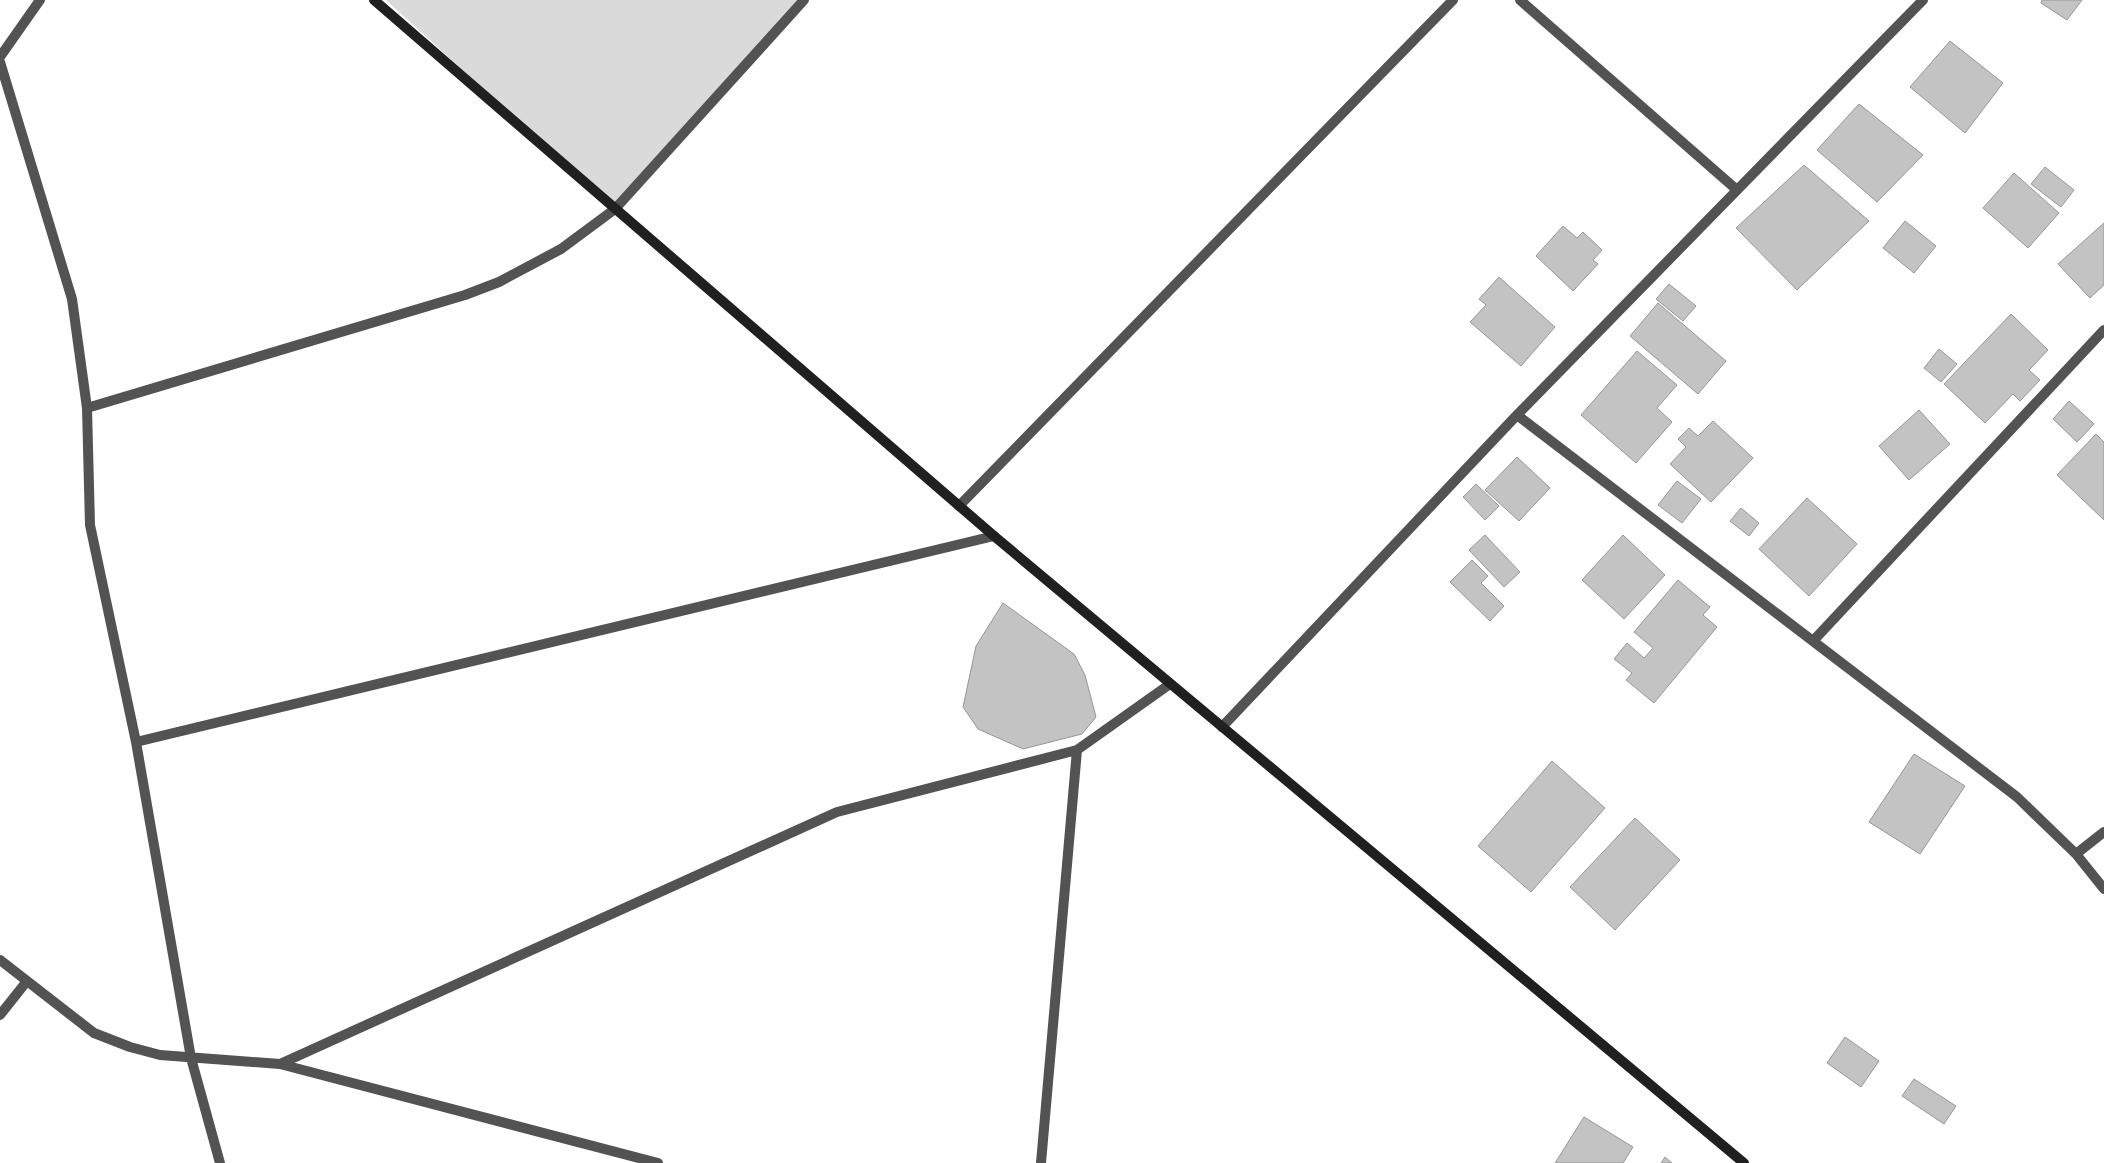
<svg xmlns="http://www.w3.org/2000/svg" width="2104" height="1163" viewBox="0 0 2104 1163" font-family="Commissioner,sans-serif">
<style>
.green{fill:#dadada}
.building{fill:#c3c3c3;stroke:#979797}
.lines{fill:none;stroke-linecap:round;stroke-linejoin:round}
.minor{stroke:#535353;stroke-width:10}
.secondary{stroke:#202020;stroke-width:10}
</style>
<rect width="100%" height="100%" fill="#fff"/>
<!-- green -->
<path class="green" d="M386 0H804L615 209Z"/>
<!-- building -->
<path class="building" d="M2042 0H2082L2067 20 2041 3Z
M1950 41 2003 83 1965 133 1910 87Z
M1859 104 1923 155 1877 202 1817 150Z
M1804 165 1869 221 1797 290 1736 228Z
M2045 167 2074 190 2061 207 2031 184Z
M2014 173 2059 213 2028 248 1983 208Z
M1905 221 1936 246 1914 273 1883 248Z
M2104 223V285L2090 298 2058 264Z
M1563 226 1577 238 1583 232 1602 250 1593 260 1598 264 1573 291 1536 256Z
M1499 277 1555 327 1521 366 1470 322 1486 305 1479 299Z
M1669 284 1696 306 1683 321 1656 299Z
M1658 303 1726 361 1698 394 1630 336Z
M2011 314 2048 350 2029 370 2040 380 2020 401 2013 394 1985 423 1944 384Z
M1939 349 1957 364 1941 382 1924 368Z
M1637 351 1677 385 1657 408 1672 422 1636 463 1581 415Z
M2069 401 2094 424 2077 442 2053 419Z
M1919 410 1950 444 1909 480 1879 446Z
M1713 421 1753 458 1711 502 1670 464 1686 447 1678 439 1689 428 1698 436Z
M2096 434 2104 442V520L2057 475Z
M1517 457 1550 488 1519 521 1485 490Z
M1677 481 1701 499 1682 523 1658 505Z
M1476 484 1499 506 1485 520 1463 497Z
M1807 498 1857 544 1809 596 1759 549Z
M1741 508 1759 523 1749 536 1730 521Z
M1485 535 1520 572 1504 587 1469 550Z
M1623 535 1665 575 1624 619 1582 580Z
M1472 560 1488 576 1481 583 1504 606 1490 621 1450 582Z
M1678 580 1710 607 1703 615 1717 627 1654 703 1626 680 1632 673 1614 659 1627 643 1644 658 1653 648 1634 632Z
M1003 603 1074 654 1085 675 1096 717 1082 734 1023 749 978 729 963 707 976 646Z
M1914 754 1965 786 1920 854 1869 822Z
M1552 761 1605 808 1531 892 1478 846Z
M1635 818 1680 860 1615 930 1570 887Z
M1845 1037 1879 1061 1861 1087 1827 1063Z
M1914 1079 1956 1106 1944 1124 1902 1096Z
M1584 1117 1633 1147 1623 1163H1555Z
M1665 1157 1672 1163H1661Z"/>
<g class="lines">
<!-- minor -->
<path class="minor" d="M1520 0 1737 190
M0 57 40 0
M0 62 72 299 87 408 90 525 136 742 191 1058 220 1163
M87 408 465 295 499 282 561 249 615 209 804 0
M1517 415 2017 797 2076 854 2104 889
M959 506 1453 0
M1813 641 2104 330
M1222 727 1517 415 1923 0
M136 742 994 536
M2076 854 2104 832
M0 960 94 1033 130 1047 160 1055 280 1064 658 1163
M0 1015 27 981
M280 1064 837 812 1077 750 1170 684
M1041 1163 1077 750"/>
<!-- secondary -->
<path class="secondary" d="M374 0 994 536 1744 1163"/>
</g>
</svg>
